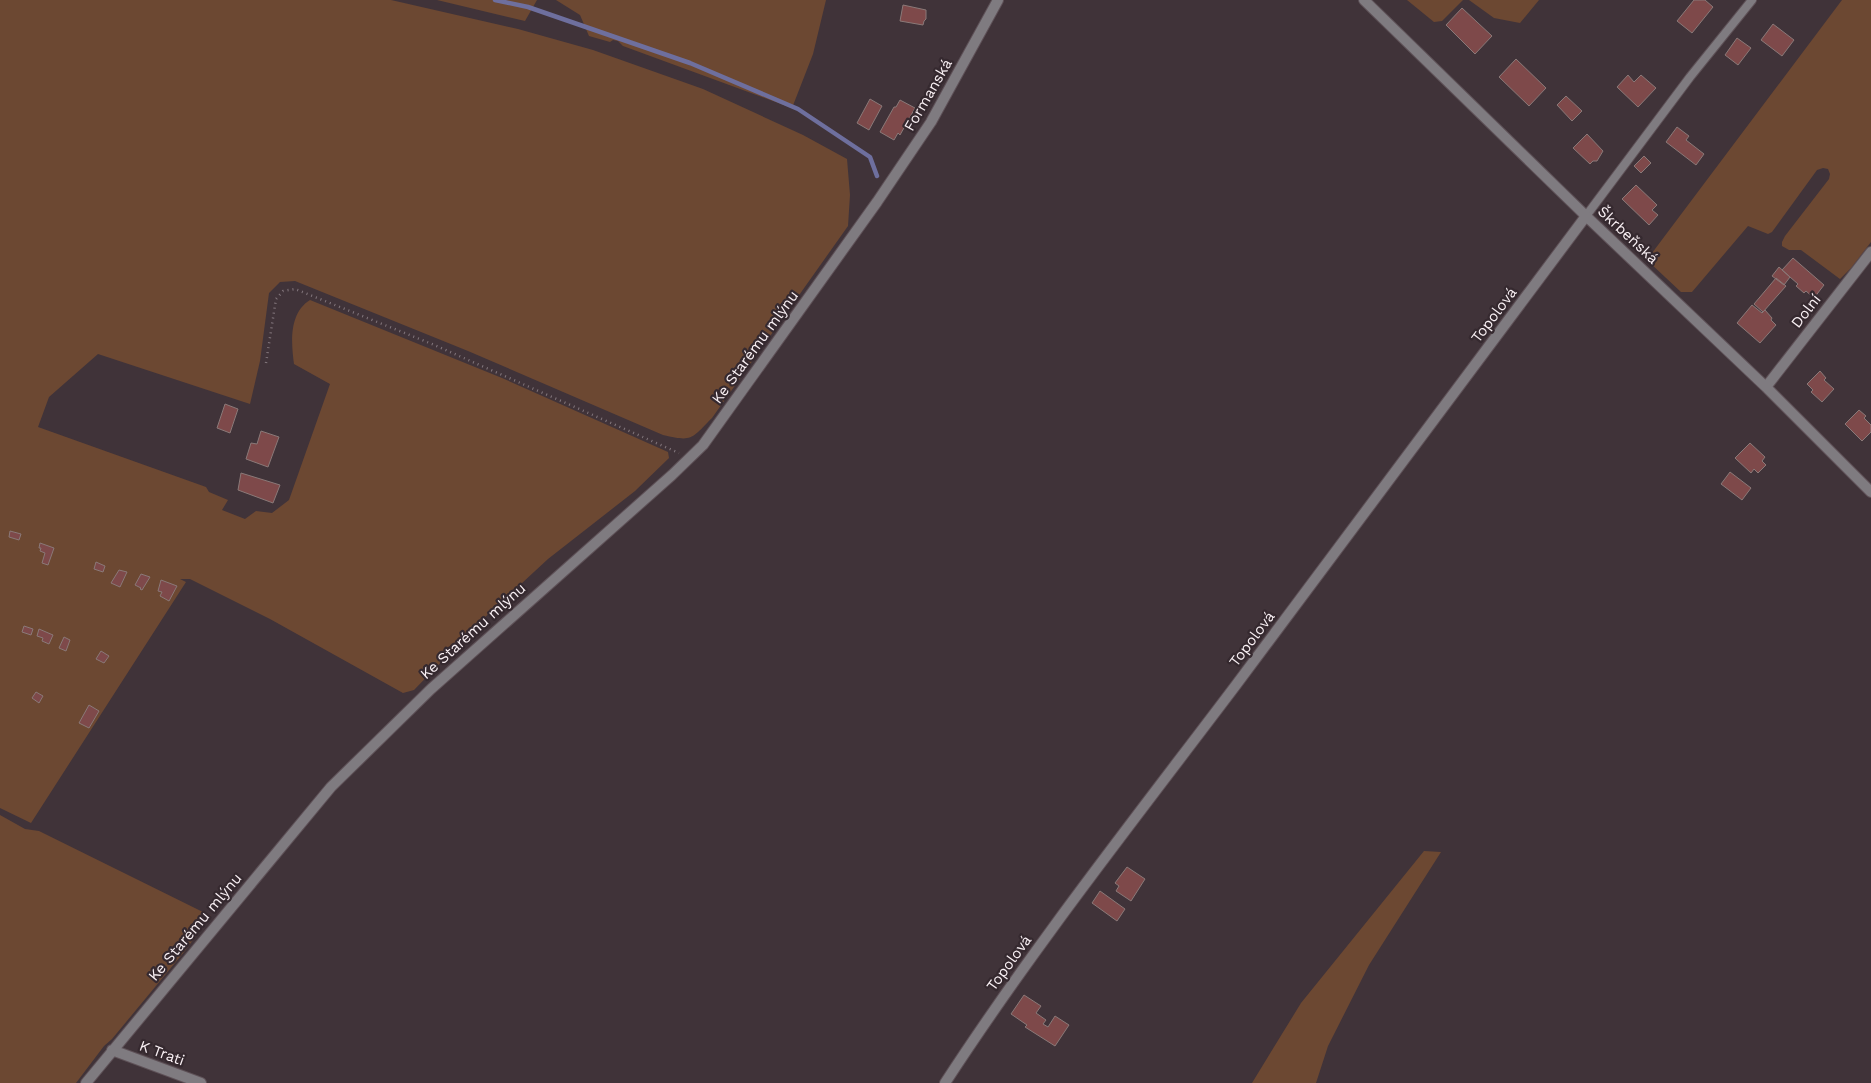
<svg xmlns="http://www.w3.org/2000/svg" width="1871" height="1083" viewBox="0 0 1871 1083" font-family="'Work Sans',sans-serif">
<style>
.green{fill:#6c4832}
.lines{fill:none;stroke-linecap:round;stroke-linejoin:round}
.stream{stroke:#6e6f9e;stroke-width:4.5}
.building{fill:#7e494a;stroke:#8a7978}
.lane-casing{stroke:#5e5157;stroke-width:10}
.street-casing{stroke:#5e5157;stroke-width:12}
.path{stroke:#83777d;stroke-width:2.5;stroke-dasharray:1 4;stroke-linecap:butt}
.lane{stroke:#7f7b80;stroke-width:8}
.street{stroke:#7f7b80;stroke-width:10}
.labels{text-anchor:middle;stroke-width:4.5;stroke-linejoin:round;paint-order:stroke}
.street-label{font-size:15px;fill:#f9f0f4;stroke:#35292f}
</style>
<rect width="100%" height="100%" fill="#403339"/>
<!-- green -->
<path class="green" d="M0 0H391L518 29 593 50 703 89 803 135 847 159 850 195 848 226 712 418C691 439 693 442 663 435L468 351 295 281 280 282 269 293 260 361 250 404 98 354 49 397 38 427 206 487 209 492 228 500 222 510 245 519 256 511 272 513 289 500 330 384 294 364C291 342 289 313 310 300L502 378 668 452 669 458 635 491 548 559 483 619 414 690 403 693 270 619 190 579H180L186 582 31 823 0 808Z
M437 0H537L525 21Z
M556 0H826L813 54 792 108 623 46 618 41 613 40 610 42 589 36 580 15Z
M1407 0H1463L1442 21 1434 22Z
M1469 0H1539L1520 23 1494 18Z
M1842 0H1871V242L1851 268 1840 279 1801 250H1789L1782 246V242L1785 236 1829 179 1830 174 1828 169 1823 168 1817 170 1772 232 1768 234 1748 226 1692 292H1681L1649 262V257Z
M0 815 25 829 39 831 211 916 184 952 112 1039 104 1046 76 1083H0Z
M1424 851 1441 852 1369 965 1328 1046 1316 1083H1252L1301 1003Z"/>
<g class="lines">
<!-- stream -->
<path class="stream" d="M495 0 528 7 690 63 798 109 870 157 877 176"/>
</g>
<!-- building -->
<path class="building" d="M1694 0H1705L1713 7 1692 33 1677 21Z
M903 5 926 10V19L924 21 923 25 900 21Z
M1462 8 1492 36 1475 54 1446 25Z
M1773 24 1794 40 1782 56 1761 40Z
M1737 38 1751 48 1738 65 1725 55Z
M1516 59 1546 88 1529 106 1499 77Z
M1628 75 1634 82 1641 75 1656 88 1638 107 1617 87Z
M1566 96 1582 111 1572 121 1557 105Z
M870 99 882 106 869 130 857 123Z
M900 100 915 108 900 135 898 133 894 140 880 132 894 107H896Z
M1677 127 1689 136 1686 140 1704 154 1696 165 1666 142Z
M1587 134 1603 151 1597 161H1593L1590 164 1573 148Z
M1644 156 1651 163 1641 173 1634 166Z
M1636 185 1657 205 1652 210 1658 215 1649 225 1622 199Z
M1793 258 1824 285 1814 298 1806 291 1804 293 1796 286 1798 284 1782 270Z
M1779 267 1790 277 1784 285 1772 276Z
M1776 278 1786 286 1763 312 1754 304Z
M1752 305 1762 313 1765 310 1772 318 1771 320 1776 325 1760 343 1737 323Z
M1820 371 1826 378 1824 380 1834 389 1822 402 1811 392 1813 390 1807 384Z
M225 404 238 409 230 433 217 428Z
M1859 410 1866 416 1864 418 1871 425V432L1862 441 1845 424Z
M261 431 279 437 268 467 246 459 251 443 257 444Z
M1750 443 1765 457 1762 461 1766 465 1758 473 1754 469 1751 473 1735 458Z
M1730 472 1751 488 1742 500 1721 484Z
M241 473 280 485 273 503 238 490Z
M10 531 21 534 19 540 9 537Z
M40 543 54 548 48 565 42 563 45 553 40 551 41 548H39Z
M96 562 105 566 103 572 94 569Z
M119 570 127 572 120 587 111 583Z
M141 574 150 577 142 590 140 589 141 588 135 585Z
M161 580 177 586 169 601 160 596 162 592 158 591Z
M24 626 33 629 31 635 22 632Z
M39 629 53 635 49 644 42 641 43 638 37 636Z
M64 637 70 640 66 651 59 648Z
M101 651 109 656 104 663 96 659Z
M36 692 43 696 39 703 32 698Z
M89 705 99 711 89 728 79 723Z
M1127 867 1145 879 1131 901 1116 891 1119 886 1115 883Z
M1100 891 1125 909 1117 921 1092 903Z
M1024 995 1041 1006 1036 1013 1046 1020 1043 1024 1048 1027 1055 1016 1069 1025 1055 1046 1025 1027 1027 1025 1011 1014Z"/>
<g class="lines">
<defs>
<path id="lane" d="M1586 216 1690 77 1752 0"/>
<path id="street" d="M1364 0 1586 216 1766 387 1871 492
M1766 387 1871 252
M112 1050 201 1083
M86 1083 331 787 431 689 672 475 703 445 877 202 931 122 998 0
M945 1083C1035 945 1137 816 1236 685 1353 529 1470 373 1586 216"/>
</defs>
<!-- lane casing -->
<use href="#lane" class="lane-casing"/>
<!-- street casing -->
<use href="#street" class="street-casing"/>
<!-- path -->
<path class="path" d="M266 363 276 299 283 291 295 289 432 344 679 453"/>
<!-- lane -->
<use href="#lane" class="lane"/>
<!-- street -->
<use href="#street" class="street"/>
</g>
<g class="labels">
<!-- street labels -->
<g class="street-label">
<text transform="translate(928 95) rotate(-60)" y="5">Formanská</text>
<text transform="translate(1628 235) rotate(43)" y="5">Škrbeňská</text>
<text transform="translate(1806 311) rotate(-52)" y="5">Dolní</text>
<text transform="translate(1494 315) rotate(-53)" y="5">Topolová</text>
<text transform="translate(755 347) rotate(-54)" y="5">Ke Starému mlýnu</text>
<text transform="translate(473 631) rotate(-42)" y="5">Ke Starému mlýnu</text>
<text transform="translate(1252 639) rotate(-53)" y="5">Topolová</text>
<text transform="translate(195 927) rotate(-50)" y="5">Ke Starému mlýnu</text>
<text transform="translate(1009 963) rotate(-54)" y="5">Topolová</text>
<text transform="translate(162 1053) rotate(20)" y="5">K Trati</text>
</g>
</g>
</svg>
